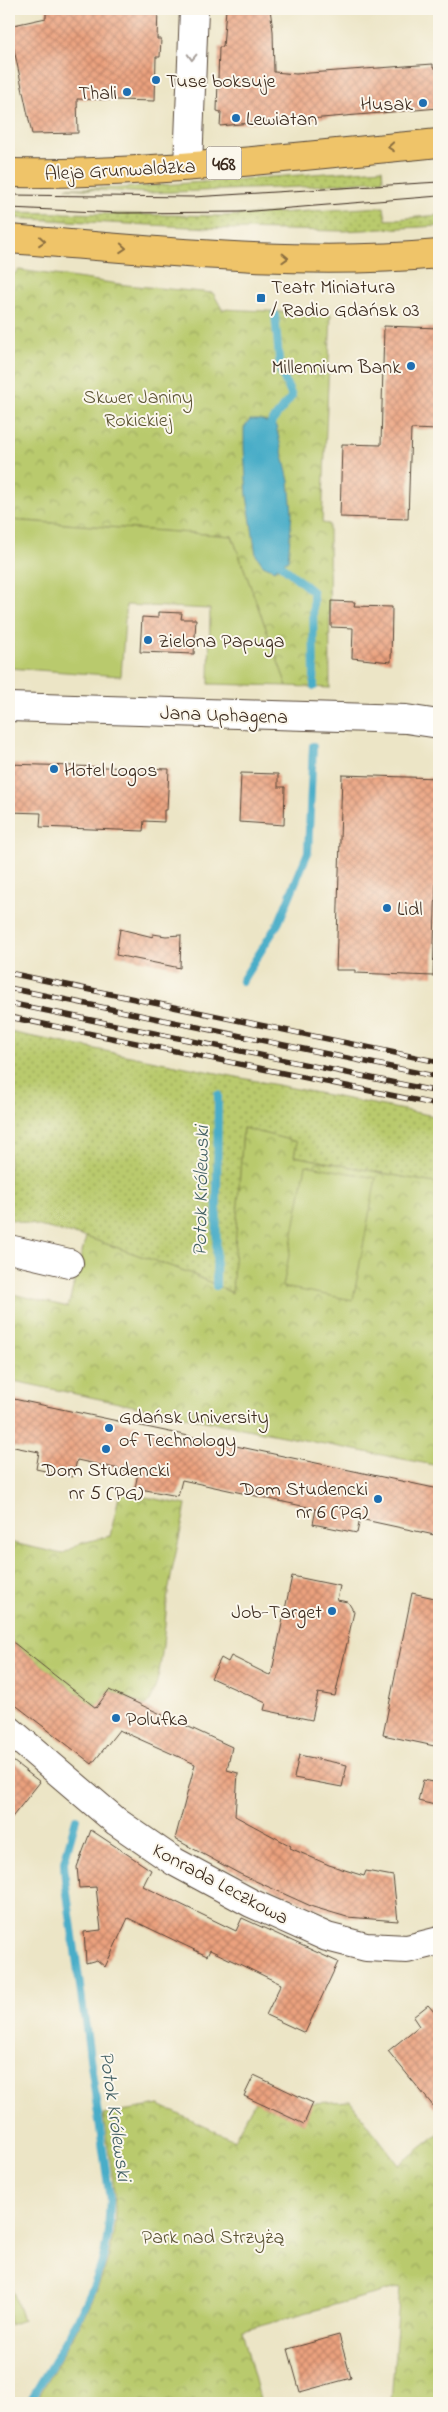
<svg xmlns="http://www.w3.org/2000/svg" width="448" height="2412" viewBox="0 0 448 2412" font-family="'Indie Flower',sans-serif">
<style>
.grass{fill:url(#grass-dots);stroke:#7a7a46}
.park{fill:url(#park-crowns);stroke:#7a7a46}
.pitch{fill:#b9ca6d;stroke:#7a7a46}
.water{fill:#48adc8;stroke:#426c73}
.lines{fill:none;stroke-linecap:round;stroke-linejoin:round}
.stream{stroke:#48adc8;stroke-width:8}
.building{fill:url(#building-cross-hatch)}
.minor-casing{stroke:#564637;stroke-width:30}
.major-casing{stroke:#564637;stroke-width:30}
.minor{stroke:#fff;stroke-width:28}
.major{stroke:#efc469;stroke-width:28}
.tram{stroke:#3b2a1e;stroke-width:1}
.rail-casing{stroke:#3b2a1e;stroke-width:5.5}
.rail{stroke:#fbf7ec;stroke-width:4;stroke-dasharray:11;stroke-linecap:butt}
.oneway{stroke:#a79f9a}
.oneway2{stroke:#8c6f40}
.poi-dot{fill:#1f6fb2;stroke:#fbf7ec;stroke-width:2}
.labels{text-anchor:middle;stroke-width:4;stroke-linejoin:round;paint-order:stroke}
.shield{fill:#fbf7ec;stroke:#75685c;stroke-width:1}
.shield-label{font-size:19px;font-weight:bold;fill:#3b2a1e}
.poi-label{font-size:20px;fill:#3b2a1e;stroke:#fbf7ec;text-anchor:start}
.street-label{font-size:20px;fill:#3b2a1e;stroke:#fbf7ec}
.park-label{font-size:20px;fill:#5a5232;stroke:#fbf7ec}
.water-label{font-size:21px;font-style:italic;fill:#405e62;stroke:#fbf7ec}
</style>
<defs>
<pattern id="grass-dots" width="8" height="8" patternUnits="userSpaceOnUse" patternTransform="scale(1.25)"><rect width="8" height="8" fill="#b9ca6d"/><path d="M2 2h.1M6 6h.1" fill="none" stroke="#98a459" stroke-width="1.8" stroke-linecap="round"/></pattern>
<pattern id="park-crowns" width="20" height="18" patternUnits="userSpaceOnUse" patternTransform="scale(1.25)"><rect width="20" height="18" fill="#b9ca6d"/><path d="M2 6a3 3 0 1 1 6 0M12 15a3 3 0 1 1 6 0" fill="none" stroke="#98a459"/></pattern>
<pattern id="building-cross-hatch" width="8" height="8" patternUnits="userSpaceOnUse" patternTransform="scale(1.25)"><rect width="8" height="8" fill="#eba17e"/><path d="M0 0l8 8M0 8l8-8" fill="none" stroke="#c08367"/></pattern>
</defs>
<rect width="100%" height="100%" fill="#fbf7ec"/>
<filter id="ink" filterUnits="userSpaceOnUse"><feTurbulence type="fractalNoise" baseFrequency=".02" numOctaves="2"/><feDisplacementMap in="SourceGraphic" scale="10" xChannelSelector="R" yChannelSelector="G"/><feConvolveMatrix kernelMatrix="1 2 1 2 8 2 1 2 1" color-interpolation-filters="sRGB"/></filter>
<filter id="wash" filterUnits="userSpaceOnUse"><feTurbulence type="fractalNoise" baseFrequency=".0096" numOctaves="4" result="noise"/><feDisplacementMap in="SourceGraphic" scale="20" xChannelSelector="R" yChannelSelector="G"/><feGaussianBlur stdDeviation="1.12" result="paint"/><feColorMatrix in="noise" values="0 0 0 0 0 0 0 0 0 0 0 0 0 0 0 0 0 1.4 0 .05"/><feComposite in="paint" operator="in"/></filter>
<g filter="url(#wash)">
<rect width="100%" height="100%" fill="#ece5c6"/>
<!-- grass -->
<path class="grass" d="M382 169 383 180 300 187 148 193 66 188H121Z
M384 207 386 220 439 215V226L344 231 230 229 9 218V212L221 216Z
M9 1032 439 1117V1184L294 1156 296 1142 243 1128 233 1293 190 1273 86 1237 9 1219Z"/>
<!-- park -->
<path class="park" d="M19 270 126 285 213 293 222 309 331 314 322 523 329 524 330 688 287 686 232 536 9 520V278Z
M243 1128 297 1142 294 1156 439 1184V1466L205 1421 9 1380V1293L68 1307 86 1237 190 1273 232 1293Z
M120 1492 186 1505C181 1532 174 1560 169 1587 164 1614 164 1688 146 1706L109 1690 96 1708 9 1639V1542L62 1554 82 1543 110 1536Z
M255 2101 313 2103 350 2101 399 2165 439 2133V2403H391L400 2287 242 2330 261 2403H35C67 2344 116 2279 115 2208 114 2177 107 2144 103 2114L159 2105 234 2140Z"/>
<!-- pitch -->
<path class="pitch" d="M9 520 232 536 287 686 209 684 210 609 126 605 121 676 9 668Z
M306 1165 376 1178 353 1300 283 1287Z
M9 2280 23 2320 9 2325Z"/>
<!-- water -->
<path class="water" d="M250 420H261L276 426 289 481 292 513 288 560 274 570 263 565 256 555 247 496 244 449V428Z"/>
<g class="lines">
<!-- stream -->
<path class="stream" d="M271 433V423L292 396 280 370 275 314
M277 556 281 565 313 592 314 686
M242 981 279 922 308 852 313 746
M216 1286 218 1095
M29 2403C57 2354 99 2295 107 2239 109 2226 109 2213 110 2200L65 1879 64 1862 76 1819"/>
</g>
<g id="blocks">
<!-- building -->
<path class="building" d="M46 9H158L157 39H161L160 57H156L155 101 77 99 78 133 32 134 9 26 46 18Z
M226 9H270L273 31 274 72 296 74 433 64V68H439V108L310 119 311 117 220 126 221 112 217 111 219 47H223Z
M384 326 439 328V430L411 429 408 519 340 517 342 444 381 445Z
M331 601 355 602 354 606 392 607 391 662 352 658 353 628 331 627Z
M158 612 182 613 181 619H196L194 654 140 652 142 617 158 618Z
M9 764 169 769 167 810H164V822L144 821 143 831 40 827 41 813 9 812Z
M241 773 278 774V787H285L284 825 239 822Z
M342 775 439 778V847H437L433 976 355 973V970H336Z
M120 929 153 937V934L166 936 181 935 180 968 116 955Z
M9 1398 439 1489V1536L360 1519 357 1533 313 1524 316 1509 182 1480 178 1496 135 1488 138 1473 77 1460 73 1477 36 1469 39 1452 9 1446Z
M292 1576 340 1586 337 1600 348 1602 354 1612 335 1696 318 1693 312 1720 264 1710 266 1703 211 1678 221 1658 228 1662 231 1656 271 1676Z
M412 1593 439 1599V1747L383 1735Z
M9 1639 96 1708 109 1690 232 1747 227 1770 238 1773 235 1816 291 1846 290 1848 329 1865 364 1876 366 1871 393 1876 398 1921 347 1917 313 1907 240 1874 175 1839 195 1764 119 1730 92 1764 9 1700Z
M299 1755 347 1765 342 1787 294 1778Z
M9 1758 40 1782 9 1821Z
M423 1780 439 1783V1806L418 1801Z
M91 1830 151 1870 143 1886 236 1931 242 1918 338 1962 305 2033 266 2015 281 1984 210 1950 207 1956 128 1918 105 1967 97 1960 86 1963 84 1932 101 1930 96 1887 79 1888 77 1867Z
M428 2005 435 2013 439 2010V2113L388 2051 419 2026 413 2017Z
M254 2075 313 2103 304 2124 244 2096Z
M339 2335 351 2378 300 2392 288 2349Z"/>
</g>
</g>
<g filter="url(#ink)">
<use href="#blocks" fill-opacity="0" stroke="#564637" stroke-width="1"/>
<g class="lines">
<defs>
<path id="minor" d="M188 166 194 9
M9 707 406 719 439 724
M9 1249 69 1263
M9 1730 117 1822 175 1862 251 1903 327 1937 366 1947 407 1949 439 1941"/>
<path id="major" d="M9 173C152 175 296 156 439 143
M9 239C151 250 296 267 439 254"/>
</defs>
<!-- minor casing -->
<use href="#minor" class="minor-casing"/>
<!-- major casing -->
<use href="#major" class="major-casing"/>
<!-- minor -->
<use href="#minor" class="minor"/>
<!-- major -->
<use href="#major" class="major"/>
<!-- tram -->
<path class="tram" d="M9 195 193 197 439 182
M9 208 119 213 241 212 439 196"/>
<defs>
<path id="rail" d="M9 973 439 1062
M9 988 439 1077
M9 1003 439 1092
M9 1017 439 1105"/>
</defs>
<!-- rail casing -->
<use href="#rail" class="rail-casing"/>
<!-- rail -->
<use href="#rail" class="rail"/>
</g>
<!-- one-way arrows -->
<defs><path id="oneway-chevron" d="M-2-3.5L2.5 0L-2 3.5" fill="none" stroke-width="1.6" stroke-linecap="round" stroke-linejoin="round" transform="scale(1.25)"/></defs>
<use class="oneway" href="#oneway-chevron" transform="translate(192 57) rotate(92)"/>
<g class="oneway2">
<use href="#oneway-chevron" transform="translate(391 147) rotate(175)"/>
<use href="#oneway-chevron" transform="translate(42 241) rotate(5)"/>
<use href="#oneway-chevron" transform="translate(123 248) rotate(4)"/>
<use href="#oneway-chevron" transform="translate(285 258) rotate(2)"/>
</g>
</g>
<!-- markers -->
<g class="poi-dot">
<circle cx="156" cy="80" r="5"/>
<circle cx="127" cy="92" r="5"/>
<circle cx="423" cy="103" r="5"/>
<circle cx="236" cy="118" r="5"/>
<rect x="256" y="293" width="10" height="10" rx="2.5"/>
<circle cx="411" cy="366" r="5"/>
<circle cx="148" cy="640" r="5"/>
<circle cx="54" cy="769" r="5"/>
<circle cx="387" cy="908" r="5"/>
<circle cx="109" cy="1428" r="5"/>
<circle cx="106" cy="1449" r="5"/>
<circle cx="378" cy="1499" r="5"/>
<circle cx="332" cy="1611" r="5"/>
<circle cx="116" cy="1718" r="5"/>
</g>
<g class="labels">
<!-- shield labels -->
<rect class="shield" x="206.5" y="146.5" width="35" height="33" rx="4"/>
<g class="shield-label">
<text x="224" y="170">468</text>
</g>
<!-- poi labels -->
<g class="poi-label">
<text x="166" y="87">Tuse boksuje</text>
<text x="117" y="99" text-anchor="end">Thali</text>
<text x="413" y="110" text-anchor="end">Husak</text>
<text x="246" y="125">Lewiatan</text>
<text x="271" y="293">Teatr Miniatura<tspan x="271" dy="23">/ Radio Gdańsk 03</tspan></text>
<text x="401" y="373" text-anchor="end">Millennium Bank</text>
<text x="158" y="647">Zielona Papuga</text>
<text x="64" y="776">Hotel Logos</text>
<text x="397" y="915">Lidl</text>
<text x="119" y="1423">Gdańsk University<tspan x="119" dy="23">of Technology</tspan></text>
<text x="106" y="1476" text-anchor="middle">Dom Studencki<tspan x="106" dy="23">nr 5 (PG)</tspan></text>
<text x="368" y="1495" text-anchor="end">Dom Studencki<tspan x="368" dy="23">nr 6 (PG)</tspan></text>
<text x="322" y="1618" text-anchor="end">Job-Target</text>
<text x="126" y="1725">Polufka</text>
</g>
<!-- street labels -->
<g class="street-label">
<text transform="translate(120 169) rotate(-3)" y="7">Aleja Grunwaldzka</text>
<text transform="translate(224 714) rotate(2)" y="7">Jana Uphagena</text>
<text transform="translate(221 1883) rotate(28)" y="7">Konrada Leczkowa</text>
</g>
<!-- park labels -->
<g class="park-label">
<text x="138" y="403">Skwer Janiny<tspan x="138" dy="23">Rokickiej</tspan></text>
<text x="213" y="2243">Park nad Strzyżą</text>
</g>
<!-- water labels -->
<g class="water-label">
<text transform="translate(200 1191) rotate(-89)" y="7">Potok Królewski</text>
<text transform="translate(116 2116) rotate(82)" y="7">Potok Królewski</text>
</g>
</g>
<!-- margin -->
<rect width="448" height="2412" fill="none" stroke="#fbf7ec" stroke-width="30"/>
</svg>
